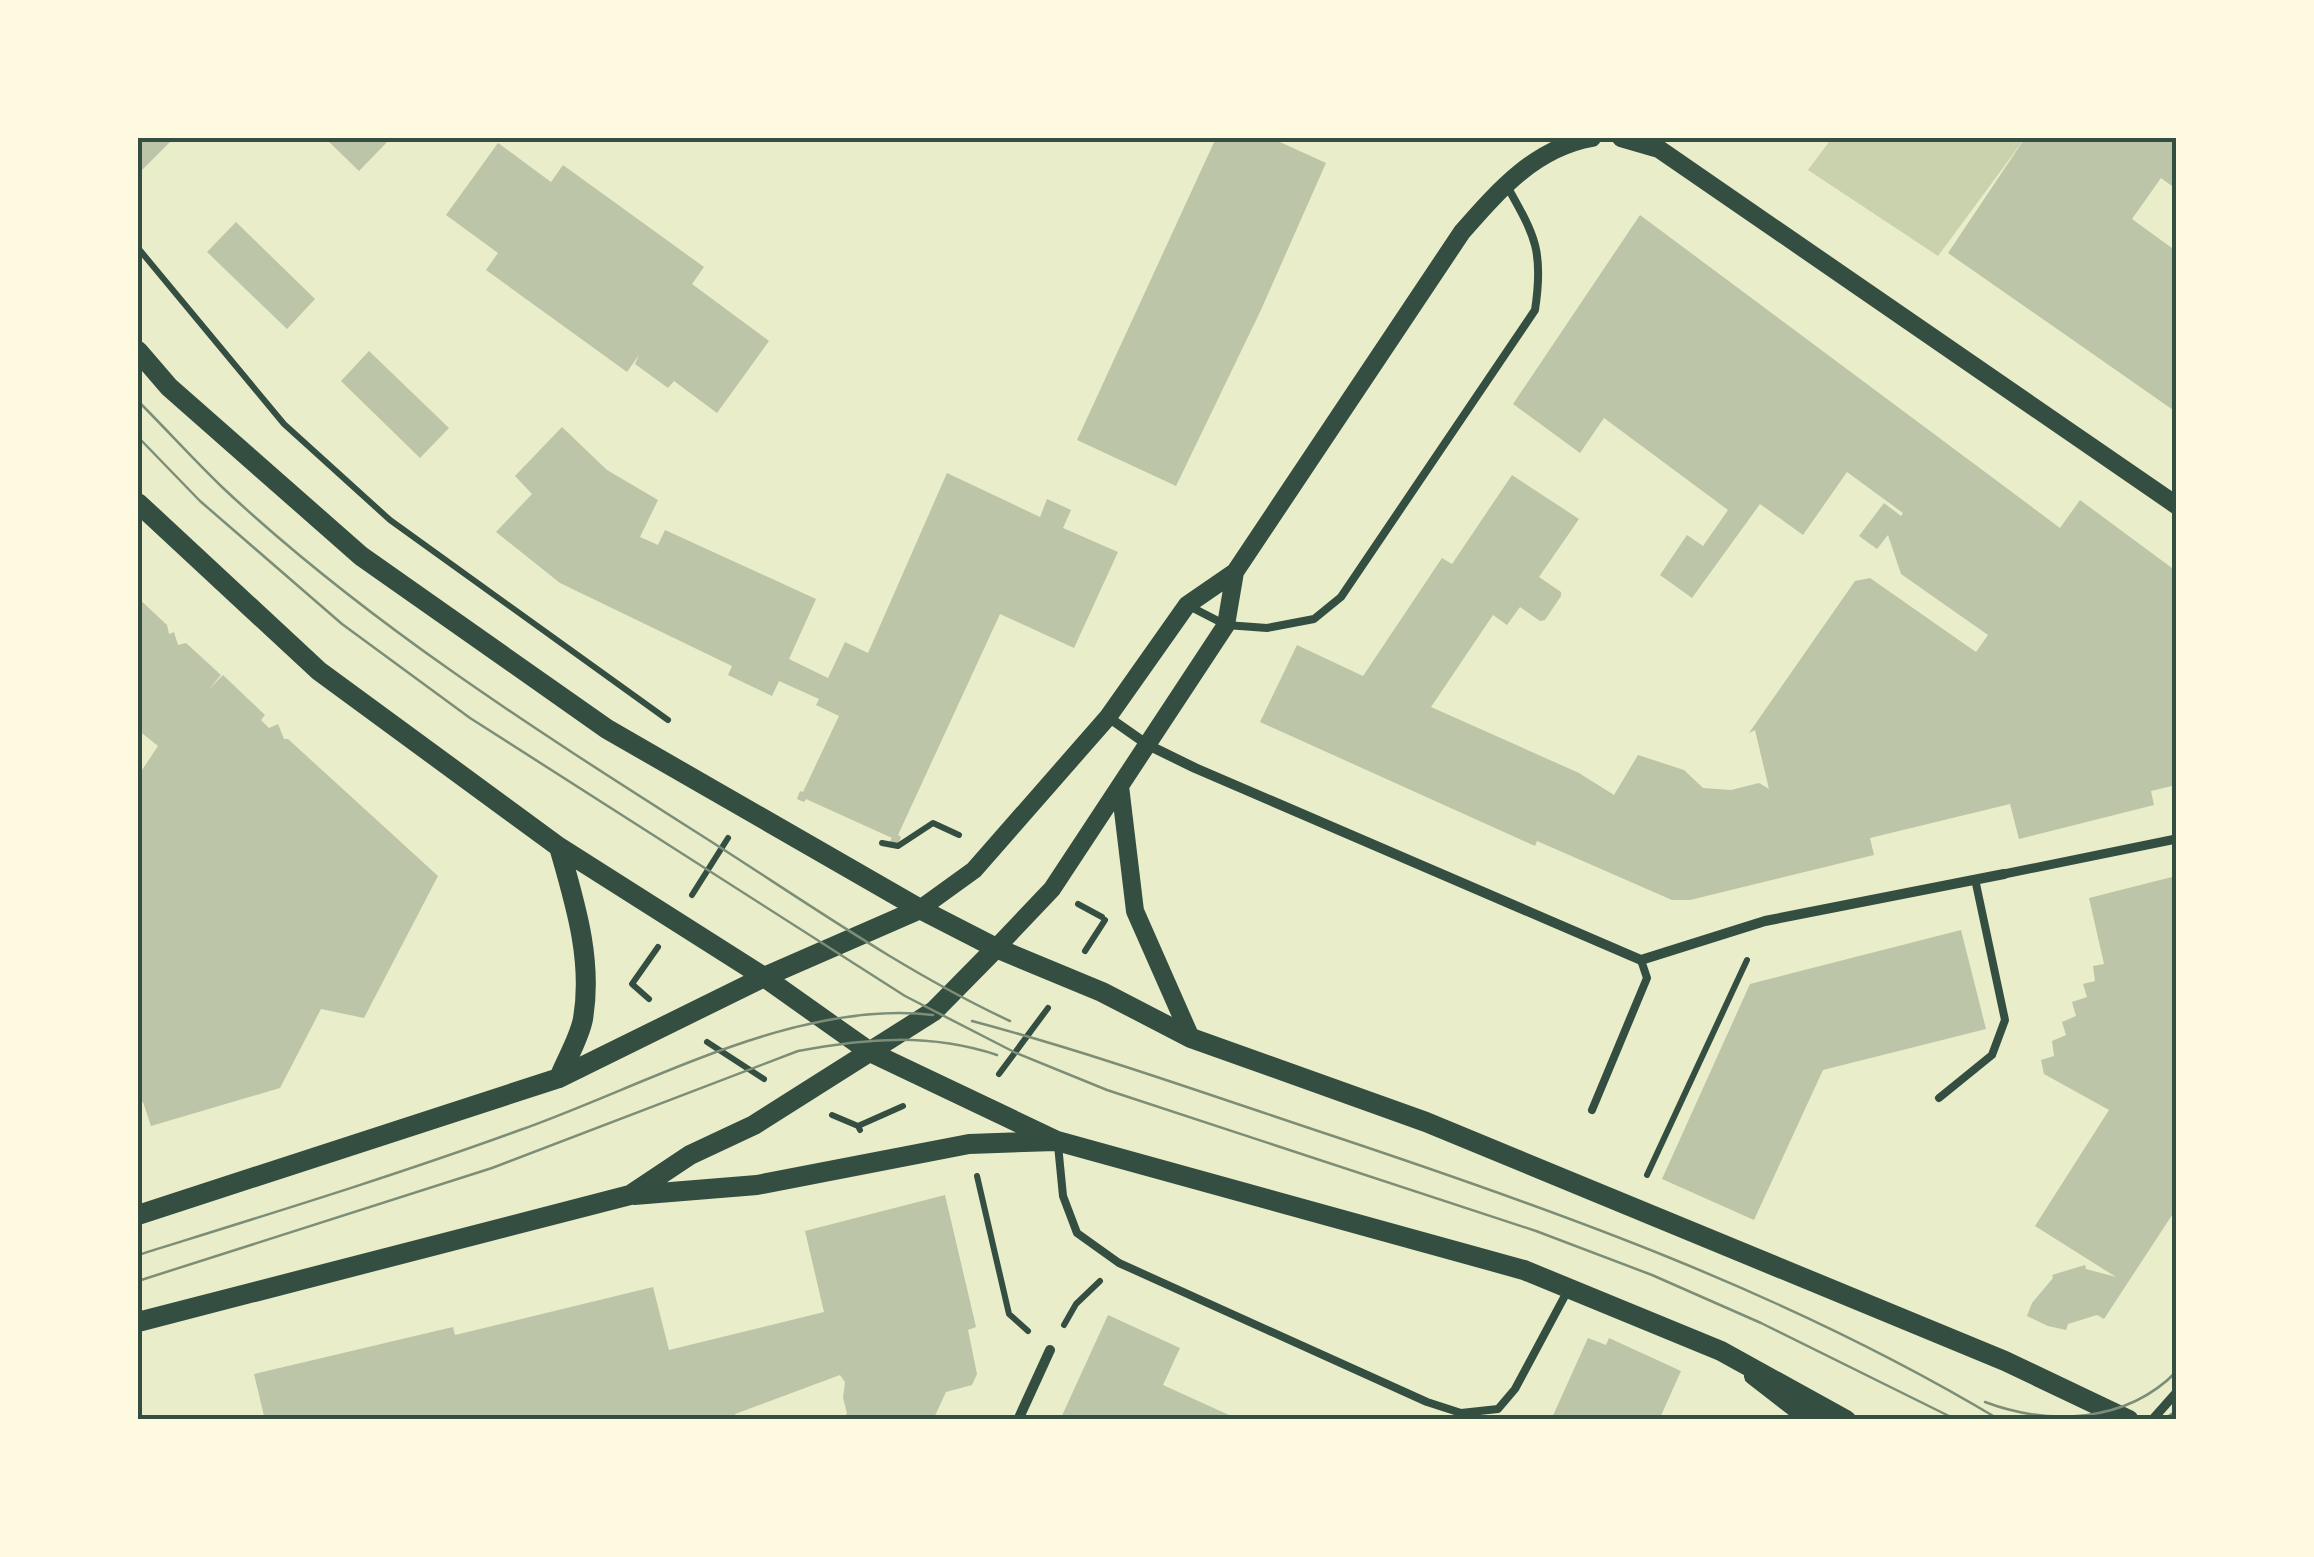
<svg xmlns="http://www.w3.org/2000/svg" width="2314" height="1557" viewBox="0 0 2314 1557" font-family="'DM Sans',sans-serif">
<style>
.green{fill:#cad2ad}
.building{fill:#bcc5a7}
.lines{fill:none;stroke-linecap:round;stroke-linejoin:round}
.path{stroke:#344e41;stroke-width:6}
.service{stroke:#344e41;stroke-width:8}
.pedestrian{stroke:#344e41;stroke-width:9}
.minor{stroke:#344e41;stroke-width:10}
.tertiary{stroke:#344e41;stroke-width:18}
.secondary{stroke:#344e41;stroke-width:20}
.tram{stroke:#7c8e77;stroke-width:2.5}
.neatline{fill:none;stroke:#344e41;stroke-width:4}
</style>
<rect width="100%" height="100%" fill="#e9edc9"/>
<!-- green -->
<path class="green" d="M1832 138H2025L1938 256 1808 170Z"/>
<!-- building -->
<path class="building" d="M138 138H174L138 174Z
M325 138H391L359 171Z
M1216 138H1271L1326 163 1260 312 1176 486 1077 440Z
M2025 138H2172L2176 140V189L2161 178 2132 219 2176 251V412L1948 253Z
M498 143 551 182 563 165 704 267 692 284 769 341 717 413 674 381 668 388 635 364 639 355 627 372 486 270 498 253 446 215Z
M1640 215 2060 528 2080 500 2176 571V785L2151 791 2154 805 2019 839 2010 804 1870 838 1874 855 1690 900H1672L1537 841 1535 846 1260 722 1297 645 1363 676 1442 558 1452 564 1512 475 1579 519 1539 577 1561 592V596L1545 620 1540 621 1520 607 1507 625 1493 615 1431 707 1579 773 1614 795 1638 755 1684 770 1703 788 1731 790 1759 783 1769 789 1755 730 1749 733 1855 581 1870 578 1976 652 1988 635 1901 574 1888 535 1877 549 1859 536 1884 503 1901 516 1903 513 1847 472 1803 535 1760 504 1692 598 1660 575 1687 535 1703 546 1728 510 1604 418 1580 453 1513 404Z
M236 222 315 299 287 329 207 252Z
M369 351 449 428 420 458 341 381Z
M562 427 607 470 658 500 640 537 658 545 665 530 816 599 789 659 828 678 845 642 868 653 947 473 1040 517 1047 499 1071 510 1063 528 1118 552 1074 648 1000 614 898 835 901 837 898 845 890 841 892 838 806 799 804 802 797 799 800 791 803 792 839 716 816 705 819 699 779 681 772 696 728 675 732 666 560 583 496 532 532 494 515 476Z
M138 598 167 625 169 634 174 632 178 645 186 643 221 675 208 690 223 675 265 715 261 720 269 728 278 724 284 739H288L438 876 364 1018 321 1009 280 1088 151 1126 143 1102 138 1104V776L158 746 138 730Z
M2176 876V1209L2104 1319 2097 1315 2068 1324 2066 1330 2048 1326 2027 1316 2032 1303 2053 1278 2052 1275 2085 1265 2086 1269 2116 1277 2035 1226 2109 1110 2044 1074 2041 1060 2054 1056 2052 1041 2066 1035 2062 1022 2076 1016 2072 1002 2087 997 2083 984 2095 981 2093 966 2104 964 2089 898Z
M1961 930 1986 1029 1823 1070 1754 1220 1662 1179 1750 984Z
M945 1195 976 1327 968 1330 977 1374 972 1385 946 1392 933 1420H844L847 1413 843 1398 845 1382 840 1375 735 1414 736 1420H265L254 1374 453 1327 455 1335 653 1287 669 1350 824 1312 805 1231Z
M1108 1315 1180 1348 1163 1385 1240 1420H1060Z
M1588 1338 1606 1345 1609 1338 1681 1371 1659 1420H1551Z"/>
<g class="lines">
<!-- path -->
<path class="path" d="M138 248 284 424 390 520 668 720
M882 843 898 846 933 823 959 835
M692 895 728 838
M1078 904 1102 917
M1085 951 1105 920
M649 999 632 984 658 947
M707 1042 764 1079
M999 1074 1048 1008
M832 1115 858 1126
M860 1130 858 1126 903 1106
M1647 1175 1747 960
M977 1176 1009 1314 1028 1331
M1064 1325 1076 1304 1100 1281"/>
<!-- service -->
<path class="service" d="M1187 605 1226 625 1267 628 1314 619 1341 597 1535 310C1544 251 1535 236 1507 186
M1939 1098 1992 1055 2005 1020 1975 879
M1592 1110 1647 978 1641 960
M1058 1145 1063 1196 1077 1233 1119 1263 1427 1402 1461 1413 1498 1409 1515 1389 1568 1290"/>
<!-- pedestrian -->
<path class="pedestrian" d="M2004 874 2176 839
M2152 1420 2176 1393"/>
<!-- minor -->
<path class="minor" d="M1108 717 1148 745 1195 768 1641 960 1765 921 2004 874
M1018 1420 1050 1350"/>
<!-- tertiary -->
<path class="tertiary" d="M1621 138 1659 149 2176 505
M1120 786 1135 911 1191 1038
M920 909 974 870 1108 717 1187 605 1235 572 1462 232C1499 190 1535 148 1592 138
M996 948 1052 889 1226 625 1235 572
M1753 1376 1810 1420"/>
<!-- secondary -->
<path class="secondary" d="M138 351 169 387 361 556 607 729 920 909 996 948 1102 992 1191 1038 1426 1122 2005 1361 2129 1420
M138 503 319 671 559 847 764 977 870 1052 1057 1141 1524 1270 1721 1351 1846 1420
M559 1078C566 1060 579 1039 583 1019 593 960 575 903 559 847
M634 1195 757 1185 969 1144 1055 1141
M138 1215 559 1078 764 977 920 909
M138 1322 630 1195 690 1155 754 1125 934 1011 996 948"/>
<!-- tram -->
<path class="tram" d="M138 401C166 429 193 459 222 487 371 627 547 737 718 846 813 907 907 973 1010 1021
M138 437 200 501 342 624 470 718 905 996 1016 1053 1107 1090 1536 1231 1652 1275 1761 1323 1957 1420
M972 1021C1089 1052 1204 1093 1318 1131 1553 1209 1787 1292 2000 1420
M138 1255C266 1215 394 1176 520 1130 647 1085 796 999 933 1015
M138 1281 492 1168 798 1051C866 1038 930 1033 997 1055
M1985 1402C2049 1426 2126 1423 2176 1372
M2163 1420 2176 1411"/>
</g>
<!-- border -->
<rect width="2314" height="1557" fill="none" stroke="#fefae0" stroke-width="280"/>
<rect x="140" y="140" width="2034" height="1277" class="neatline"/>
</svg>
